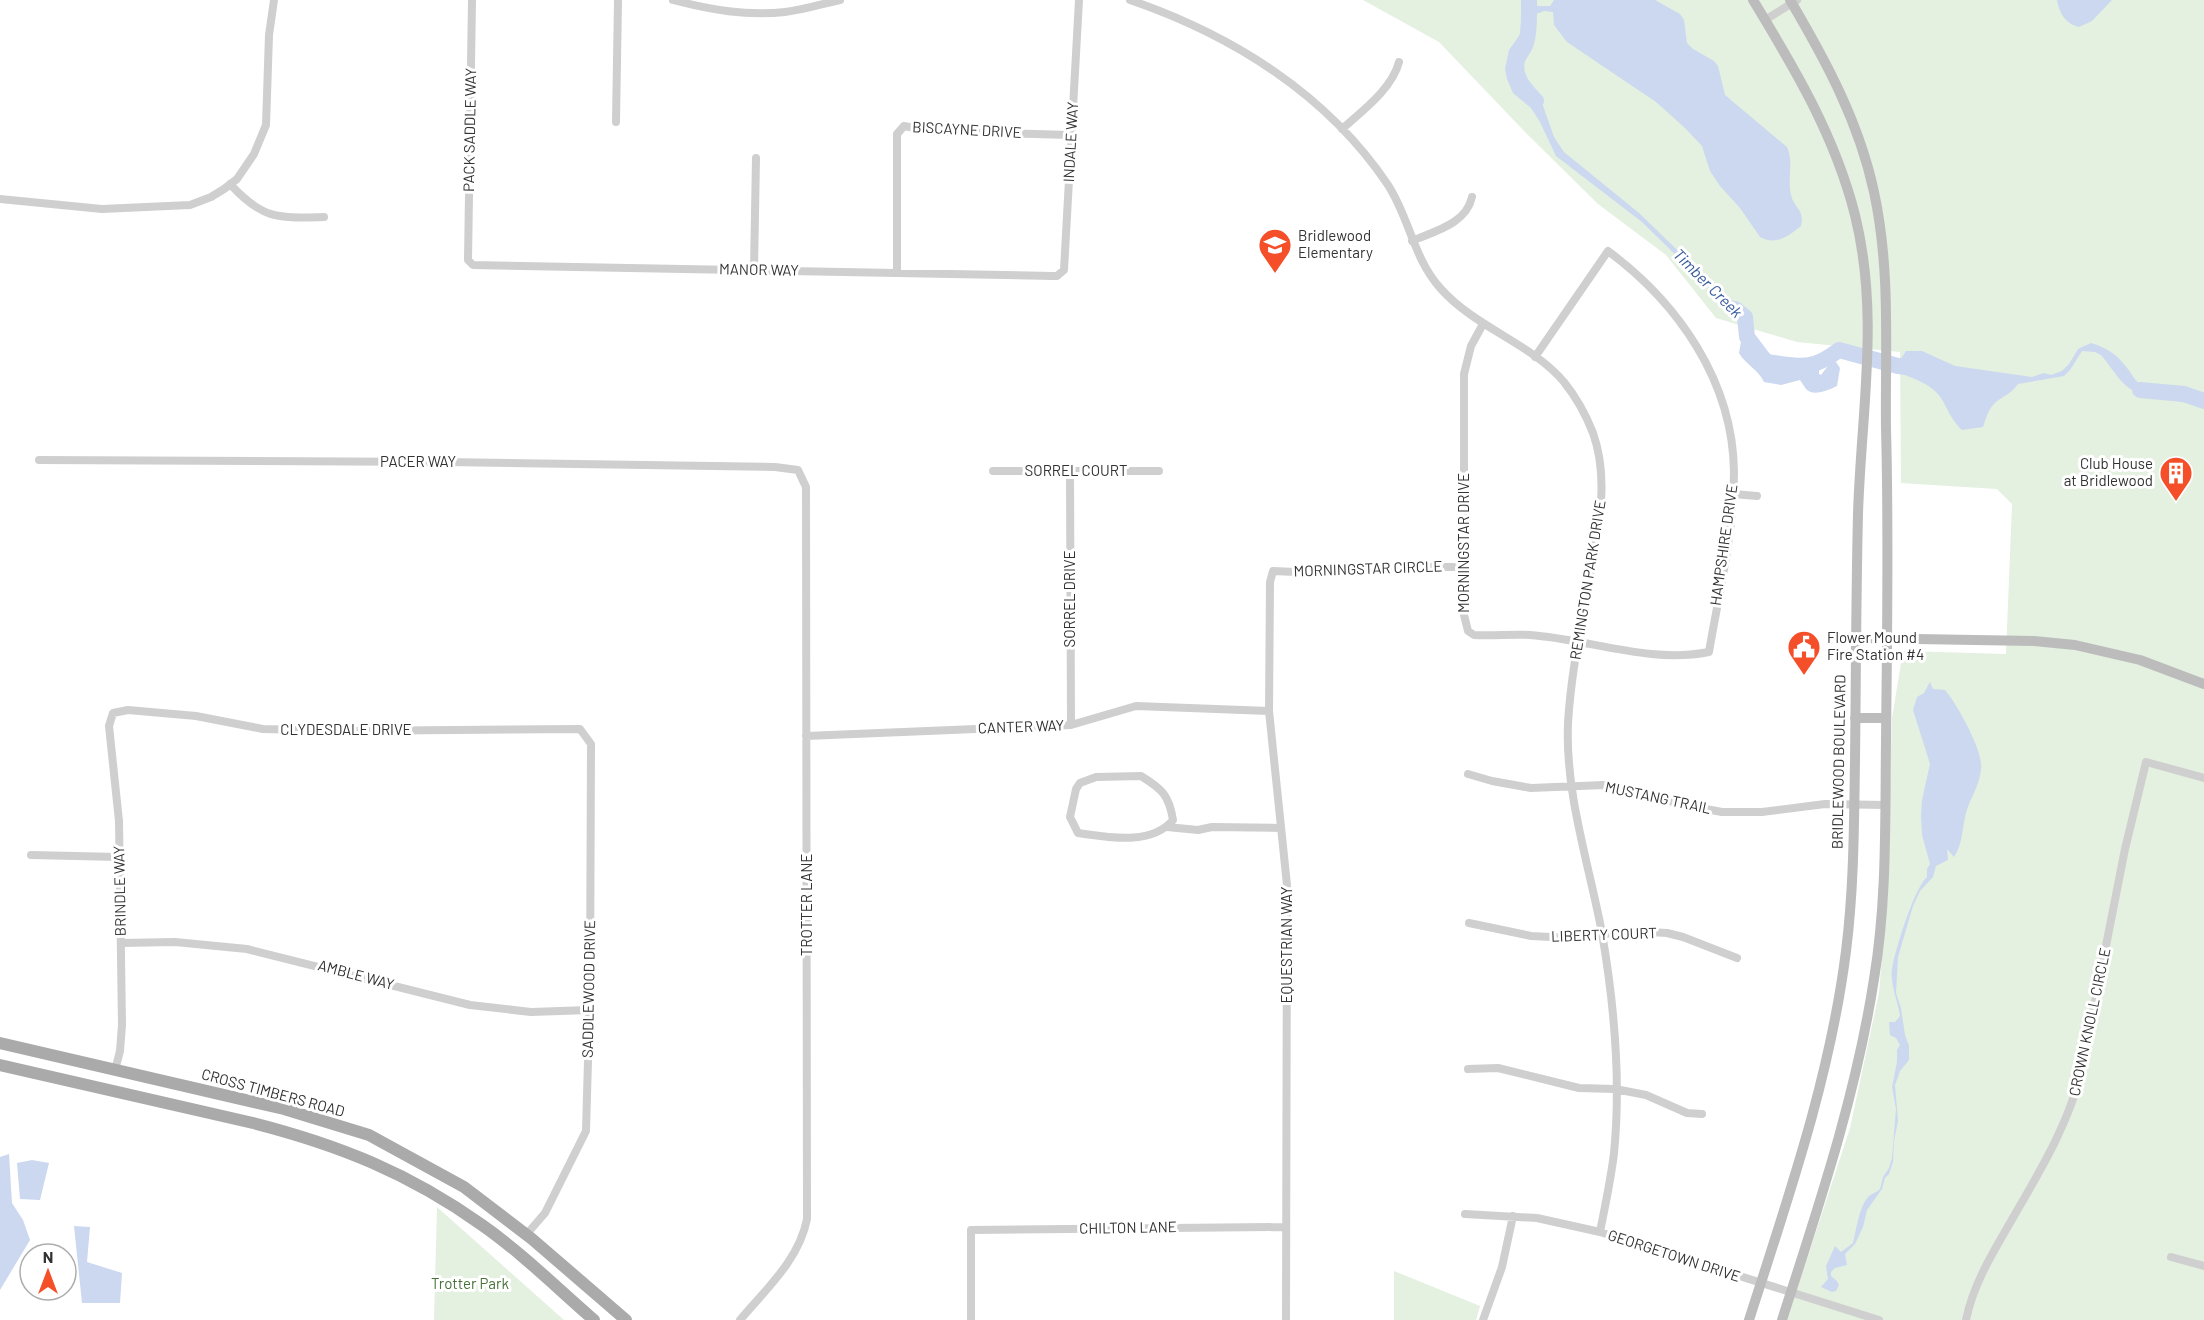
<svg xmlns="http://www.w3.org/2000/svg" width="2204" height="1320" viewBox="0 0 2204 1320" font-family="Barlow,sans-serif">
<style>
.green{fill:#e4f0e0}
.water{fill:#cbd8f0}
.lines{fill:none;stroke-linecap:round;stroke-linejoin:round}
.river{stroke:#cbd8f0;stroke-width:16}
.street{stroke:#cfcfcf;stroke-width:8}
.secondary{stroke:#bcbcbc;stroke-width:10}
.primary{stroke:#aaa;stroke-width:12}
.labels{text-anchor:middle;stroke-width:6;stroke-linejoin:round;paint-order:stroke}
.street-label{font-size:15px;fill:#323232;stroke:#fff}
.poi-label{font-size:15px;fill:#323232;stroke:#fff;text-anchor:start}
.park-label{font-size:15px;fill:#46733a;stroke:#fff}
.water-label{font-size:16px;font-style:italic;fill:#375b9e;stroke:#fff}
</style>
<rect width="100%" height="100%" fill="#fff"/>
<!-- green -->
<path class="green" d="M1363 0H2204V1320H1787L1850 1128 1879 993 1887 894 1892 718 1903 651 2006 654 2012 504 1997 489 1901 483 1900 352 1797 342 1716 318 1666 255 1598 204 1527 134 1439 42Z
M437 1207 564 1320H434Z
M1394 1271 1480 1306 1476 1320H1394Z"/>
<!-- water -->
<path class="water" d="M1523 0H1536L1537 6H1550L1554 0H1655L1680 14 1684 20 1687 43 1693 49 1714 61 1718 66 1725 95 1787 147C1794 162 1787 179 1791 195 1794 209 1805 209 1801 226 1788 236 1777 246 1760 237L1740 208 1720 186 1710 171 1702 146 1685 128 1656 102 1567 42 1554 25 1553 12 1544 11 1536 14 1534 39 1516 56 1515 71 1519 82 1541 100 1554 137 1564 152 1639 213 1699 271 1744 310C1748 319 1742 330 1747 337L1774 357 1780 368 1785 372 1798 368 1799 362C1805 359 1813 360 1819 362V374L1821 375 1831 362H1836L1840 368 1837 386C1829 390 1813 397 1806 389 1804 386 1802 383 1800 380L1781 385 1764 382C1758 369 1746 365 1739 353L1743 330 1741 316 1733 311 1642 222 1556 156 1540 122 1531 108 1513 93 1507 79 1505 69 1509 50 1521 33 1523 27Z
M2057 0H2112L2092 21 2079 27C2065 24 2059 12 2057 0Z
M2091 343C2104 347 2114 352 2123 363 2131 371 2134 382 2145 388L2199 401 2204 403V407C2184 400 2145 399 2129 388 2118 380 2110 365 2101 355L2095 352 2082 351 2070 370 2064 376 2018 384C2010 395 2004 395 1995 403 1988 409 1986 419 1983 427L1962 430C1951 420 1948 409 1941 398 1931 383 1912 378 1897 372V361L1900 360 1906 351H1922L1955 366 2032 377 2044 373 2051 375 2062 371 2069 364 2078 349Z
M1930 682 1933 689 1945 690C1957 704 1984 752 1981 769 1980 785 1970 798 1966 813 1962 827 1963 844 1954 857L1947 849 1948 860 1936 866 1933 877 1920 891 1913 906 1898 957 1896 993 1901 1008 1905 1035 1909 1046V1060L1900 1071 1895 1085 1898 1121 1894 1141 1893 1162 1889 1174 1885 1178 1882 1189 1867 1210 1863 1227 1855 1244 1845 1254 1847 1265 1835 1268 1831 1272V1276L1837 1281 1839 1285 1836 1291 1832 1292 1821 1287 1828 1279 1826 1266 1835 1246 1841 1252 1853 1243C1857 1228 1858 1210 1868 1197 1872 1193 1876 1193 1880 1189L1883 1177 1889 1168 1892 1158 1896 1109 1892 1087 1897 1062V1050L1900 1045 1896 1038 1890 1035 1889 1022H1895L1900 1016C1898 1001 1890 985 1892 969 1895 950 1914 889 1927 877V869L1930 864 1922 835 1921 816 1922 800 1930 764 1913 710 1917 697 1924 693Z
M9 1154 12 1203 23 1220 30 1240 0 1290V1157Z
M32 1160 49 1163 40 1200 20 1199 17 1163Z
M74 1226 90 1227 87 1262 122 1273 120 1303H82Z"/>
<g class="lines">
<!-- river -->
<path class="river" d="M1529 0C1529 14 1530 30 1526 43 1524 49 1519 54 1517 60 1513 78 1525 89 1536 101
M1735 309 1745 317 1747 337 1766 362C1800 366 1810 372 1839 350L1898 366 1917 368
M2140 390 2184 394 2204 401"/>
<!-- street -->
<path class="street" d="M472 0 468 260 473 265 1053 276H1057L1064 270 1079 0
M673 0C711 10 746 16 785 12 803 10 822 4 840 0
M1130 0C1232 35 1327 94 1388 185 1410 219 1413 258 1441 289 1476 328 1531 343 1564 382 1576 397 1586 415 1593 433 1609 478 1599 524 1591 570 1582 621 1571 672 1568 723 1565 794 1589 864 1602 933 1614 1003 1621 1082 1614 1153 1611 1179 1605 1206 1600 1232
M1765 20 1797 0
M616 122 618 0
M1342 129C1362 111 1392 89 1399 62
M230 184C263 220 278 218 324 217
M0 199 102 209 190 205 211 197 224 189 237 179 254 154 266 125 269 35 274 0
M1412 241C1435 231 1466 224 1472 197
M754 270 756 158
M897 273V134L904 126 929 131 1071 135
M1483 324 1471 346 1464 374V615L1468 631 1474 635C1493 636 1512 634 1530 635 1588 639 1650 664 1709 652 1719 593 1734 532 1734 472 1733 381 1678 303 1608 251L1535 357
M39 460 445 462 775 467 798 470 806 487 807 1219C799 1260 766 1289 740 1320
M993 471H1159
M1070 472 1071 725
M1733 494 1757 496
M806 736 1071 725 1136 706 1269 711
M1468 774 1492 781 1531 788 1604 785 1617 787 1684 805 1722 812H1762L1825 804 1885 805
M1141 776C1162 789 1169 795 1173 820 1151 846 1108 837 1078 833L1070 817 1076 789 1080 783 1096 777Z
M1167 827 1198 830 1212 827 1281 828
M31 855 119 857
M1469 923 1531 936 1551 937 1572 938 1630 931 1667 933 1683 937 1737 958
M121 943 175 942 247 949 470 1005 531 1012 589 1010
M1468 1069 1498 1068 1579 1088 1615 1089 1646 1095 1687 1113 1702 1114
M115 1070 120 1051 122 1025 119 821 109 726 113 713 128 710 196 716 263 729 341 731 580 729 591 744 590 990 586 1131 545 1213 526 1235
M1465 1214 1537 1218 1600 1232 1879 1320
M2171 1257 2204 1266
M971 1320V1230L1285 1227
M1286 1320 1287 885 1269 711 1270 582 1273 571 1318 573H1351L1382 567H1463
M1483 1320 1502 1267 1513 1216
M1966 1320C1973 1285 1992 1254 2010 1223 2038 1174 2067 1128 2081 1073L2125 849 2146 762 2204 778"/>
<!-- secondary -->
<path class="secondary" d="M1857 638 2034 641 2075 645 2140 660 2204 684
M1855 718H1886
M1749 1320C1788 1198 1830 1078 1846 951 1854 888 1854 824 1855 760 1856 678 1856 596 1858 514 1861 413 1880 316 1855 215 1835 136 1795 69 1753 0
M1782 1320C1818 1208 1856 1096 1874 979 1887 901 1885 821 1886 742 1887 637 1889 533 1886 429 1885 349 1891 271 1874 192 1859 122 1826 61 1790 0"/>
<!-- primary -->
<path class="primary" d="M0 1043 284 1109 369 1135 464 1187 532 1239 626 1320
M0 1065 253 1123C339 1145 409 1173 482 1225 522 1253 557 1288 594 1320"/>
</g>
<!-- icons -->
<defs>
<symbol id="school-pin" viewBox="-11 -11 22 30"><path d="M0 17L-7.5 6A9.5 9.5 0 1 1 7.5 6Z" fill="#f54f29" stroke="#fff"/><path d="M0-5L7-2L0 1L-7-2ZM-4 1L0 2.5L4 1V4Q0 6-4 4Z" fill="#fff"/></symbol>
<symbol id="building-pin" viewBox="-11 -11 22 30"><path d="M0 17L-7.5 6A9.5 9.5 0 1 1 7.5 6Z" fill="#f54f29" stroke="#fff"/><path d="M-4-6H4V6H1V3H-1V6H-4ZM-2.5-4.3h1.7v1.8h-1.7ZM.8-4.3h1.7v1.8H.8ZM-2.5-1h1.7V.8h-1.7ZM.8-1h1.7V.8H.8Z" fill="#fff"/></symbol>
<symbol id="civic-pin" viewBox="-11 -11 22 30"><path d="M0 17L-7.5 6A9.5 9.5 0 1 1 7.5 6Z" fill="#f54f29" stroke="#fff"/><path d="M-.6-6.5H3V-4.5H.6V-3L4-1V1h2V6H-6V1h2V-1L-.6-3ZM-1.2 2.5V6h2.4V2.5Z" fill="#fff"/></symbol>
</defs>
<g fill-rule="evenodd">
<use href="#school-pin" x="1256" y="226" width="38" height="52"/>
<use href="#building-pin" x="2157" y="454" width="38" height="52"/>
<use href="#civic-pin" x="1785" y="628" width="38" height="52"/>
</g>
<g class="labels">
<!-- street labels -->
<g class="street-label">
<text transform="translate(470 130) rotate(-89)" y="5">PACK SADDLE WAY</text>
<text transform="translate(967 130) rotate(3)" y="5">BISCAYNE DRIVE</text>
<text transform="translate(1071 142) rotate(-87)" y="5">INDALE WAY</text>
<text transform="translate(759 270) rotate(1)" y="5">MANOR WAY</text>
<text x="418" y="467">PACER WAY</text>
<text x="1076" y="476">SORREL COURT</text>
<text transform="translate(1464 543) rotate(-90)" y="5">MORNINGSTAR DRIVE</text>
<text transform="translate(1724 545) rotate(-82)" y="5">HAMPSHIRE DRIVE</text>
<text transform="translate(1368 569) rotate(-2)" y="5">MORNINGSTAR CIRCLE</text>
<text transform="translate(1588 580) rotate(-81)" y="5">REMINGTON PARK DRIVE</text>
<text transform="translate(1070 599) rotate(-90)" y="5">SORREL DRIVE</text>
<text transform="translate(1021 727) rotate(-2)" y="5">CANTER WAY</text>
<text x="346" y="735">CLYDESDALE DRIVE</text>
<text transform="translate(1839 762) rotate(-89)" y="5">BRIDLEWOOD BOULEVARD</text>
<text transform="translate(1658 798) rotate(12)" y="5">MUSTANG TRAIL</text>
<text transform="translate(120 891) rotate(-91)" y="5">BRINDLE WAY</text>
<text transform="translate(807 905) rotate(-90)" y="5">TROTTER LANE</text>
<text transform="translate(1604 935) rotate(-2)" y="5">LIBERTY COURT</text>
<text transform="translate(1287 945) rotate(-90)" y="5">EQUESTRIAN WAY</text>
<text transform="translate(356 975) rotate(15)" y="5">AMBLE WAY</text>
<text transform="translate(589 989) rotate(-89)" y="5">SADDLEWOOD DRIVE</text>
<text transform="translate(2090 1022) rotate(-78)" y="5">CROWN KNOLL CIRCLE</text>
<text transform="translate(273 1093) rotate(15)" y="5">CROSS TIMBERS ROAD</text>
<text transform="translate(1128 1228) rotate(-1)" y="5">CHILTON LANE</text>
<text transform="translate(1674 1256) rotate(18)" y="5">GEORGETOWN DRIVE</text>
</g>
<!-- poi labels -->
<g class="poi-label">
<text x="1298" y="241">Bridlewood<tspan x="1298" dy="17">Elementary</tspan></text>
<text x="2153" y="469" text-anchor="end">Club House<tspan x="2153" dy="17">at Bridlewood</tspan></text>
<text x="1827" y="643">Flower Mound<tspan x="1827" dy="17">Fire Station #4</tspan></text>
</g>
<!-- park labels -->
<g class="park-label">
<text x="470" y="1289">Trotter Park</text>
</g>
<!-- water labels -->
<g class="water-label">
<text transform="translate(1708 283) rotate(45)" y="6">Timber Creek</text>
</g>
</g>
<!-- north arrow -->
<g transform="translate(48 1272)"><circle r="28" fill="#ffffff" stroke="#adadad" stroke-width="1.5"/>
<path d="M0-4.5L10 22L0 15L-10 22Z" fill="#f54f29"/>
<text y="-9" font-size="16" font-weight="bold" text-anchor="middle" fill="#323232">N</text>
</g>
</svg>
